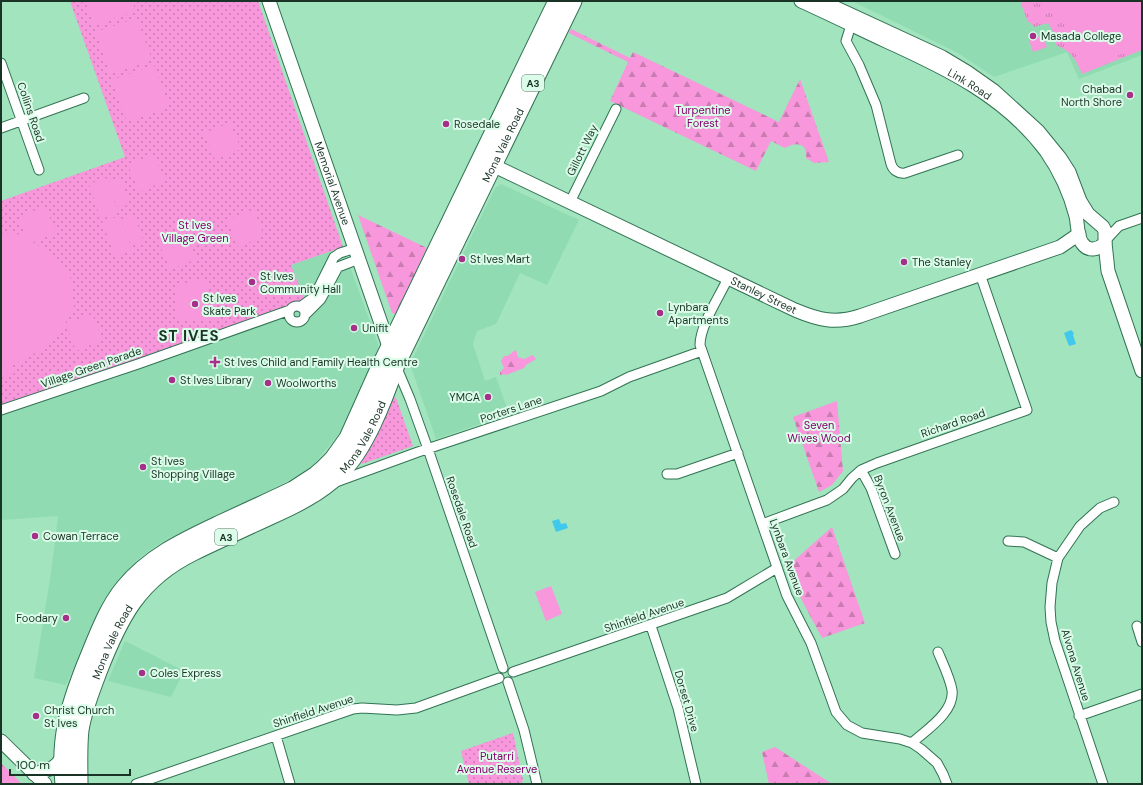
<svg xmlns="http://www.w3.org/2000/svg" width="1143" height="785" viewBox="0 0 1143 785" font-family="'DM Sans',sans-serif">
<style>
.built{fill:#90dbb1}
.grass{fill:url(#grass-tufts)}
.forest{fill:url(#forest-firs)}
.park{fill:url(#park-dots)}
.pitch{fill:#f897db}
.water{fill:#40c9ec}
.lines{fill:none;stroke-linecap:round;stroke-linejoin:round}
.street-casing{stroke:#327353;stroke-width:11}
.secondary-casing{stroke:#327353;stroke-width:15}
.highway-casing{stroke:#327353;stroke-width:19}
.street{stroke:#fff;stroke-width:9}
.secondary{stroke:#fff;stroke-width:13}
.highway{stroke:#fff;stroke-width:17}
.poi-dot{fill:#a53089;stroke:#dbfce9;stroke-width:1.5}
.labels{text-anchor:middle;stroke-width:4;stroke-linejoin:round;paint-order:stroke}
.shield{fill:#dbfce9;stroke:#537060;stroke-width:1}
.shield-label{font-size:10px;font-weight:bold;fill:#193426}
.poi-label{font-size:11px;fill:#193426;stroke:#dbfce9;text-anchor:start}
.street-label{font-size:11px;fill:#193426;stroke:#dbfce9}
.park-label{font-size:11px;fill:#88016e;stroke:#dbfce9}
.district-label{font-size:15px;font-weight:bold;letter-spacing:1px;fill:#193426;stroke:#dbfce9}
</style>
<defs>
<pattern id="grass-tufts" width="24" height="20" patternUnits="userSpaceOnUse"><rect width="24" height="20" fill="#f897db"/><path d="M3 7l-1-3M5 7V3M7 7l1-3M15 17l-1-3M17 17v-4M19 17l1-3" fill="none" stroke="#c87cb1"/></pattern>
<pattern id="forest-firs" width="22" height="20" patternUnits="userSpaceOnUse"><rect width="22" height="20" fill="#f897db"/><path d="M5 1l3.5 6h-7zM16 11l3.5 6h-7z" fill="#c87cb1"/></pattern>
<pattern id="park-dots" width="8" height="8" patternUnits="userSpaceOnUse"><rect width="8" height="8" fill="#f897db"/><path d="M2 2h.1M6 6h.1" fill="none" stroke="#c87cb1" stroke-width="1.8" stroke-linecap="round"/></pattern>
</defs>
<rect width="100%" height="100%" fill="#a1e4be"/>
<!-- built -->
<path class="built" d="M852 1H1142V55L1079 79 1067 52 994 77 958 53Z
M501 184 579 220 547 285 520 273 496 324 477 331 473 344 485 381 496 377 509 414 436 439 410 364 495 188Z
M343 247 378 344V349L341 431 315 463 301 474 255 498 169 538 154 547 139 558 113 586 103 602 66 685 34 678 51 573 58 516 1 520V406L304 302 291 265Z
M125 641 184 671 171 697 108 681Z"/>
<!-- grass -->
<path class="grass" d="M1022 1H1142V50L1082 74C1075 58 1072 52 1056 45V37L1048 23 1034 27 1031 23 1028 22 1021 4Z
M1 763 22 784H1Z"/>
<!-- forest -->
<path class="forest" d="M571 29 630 58 633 52 779 122 800 79 829 162 814 163 806 158C808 143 796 141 785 148L771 141 756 171 610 101 628 62 569 33Z
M358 215 427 248 396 314 392 313Z
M516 350 518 357 524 359 533 355 536 359 526 365 524 368 506 375 504 374 500 375V372L504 368 501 361 504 356H507L512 353V352Z
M837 401 843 471 832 485 819 492 793 417Z
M832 527 865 623 822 638 798 593 789 565Z
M775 747 832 784H769L762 752Z"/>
<!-- park -->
<path class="park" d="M70 1H258L343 247 291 265 305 301 1 406V201L125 157Z
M394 397 396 398 413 446 362 464 361 462 378 433Z
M513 733 523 780 521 784H469L461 751Z"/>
<!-- pitch -->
<path class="pitch" d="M85 1H132L136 11 94 26Z
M1056 1H1142V46L1081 69Z
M137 18 152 60 110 74 96 32Z
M1042 35 1047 47 1033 52 1029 40Z
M154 65 169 107 127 122 112 80Z
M230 123 241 149 215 160 204 133Z
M154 155 165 181 139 192 128 165Z
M120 177 130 204 118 208 112 194 118 213 101 219 89 184 106 178 108 182Z
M45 206 56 233 33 242 57 258 71 279 74 306 60 334 37 352 16 364 11 362 15 373 1 378V234L14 232 27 239 19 217Z
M254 209 264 236 238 247 228 220Z
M134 215 144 242 131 246 121 219Z
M119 216 132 250 115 256 102 222Z
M185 232 196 259 170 270 159 243Z
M204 277 218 319 212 321 177 320 175 290 179 285Z
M92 314 103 340 76 351 66 324Z
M551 586 562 614 546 621 535 592Z"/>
<!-- water -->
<path class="water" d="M1071 330 1074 333 1073 335 1076 344 1069 346 1064 333Z
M559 519 561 524 566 523 568 528 556 532 552 521Z"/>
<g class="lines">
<defs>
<path id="street" d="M851 25 846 41 859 65 876 105 891 164C893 170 898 174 905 173L958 155
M1 63 39 170
M1 128 84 98
M570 202 616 109
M1106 240 1119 226 1142 218
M728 278C720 296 700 325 700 345L787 596 811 643 836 712 847 725 862 733 900 739 912 743 921 749 937 763 943 774 947 784
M289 314a8 8 0 1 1 16 0a8 8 0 1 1-16 0Z
M300 307 314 297 334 257 340 253 356 248
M305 315 321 299 338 267 359 259
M396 366 410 399 428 449 503 668
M1 410 138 364 290 310
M861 470 871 488 895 554
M667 474H677L738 453
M336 482 418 452 601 391 629 377 702 351
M762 524 827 500 843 489 852 478 861 470 877 463 1027 410 980 274
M1008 541 1024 542 1058 558
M651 626 678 708 696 784
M1137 626 1142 642
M513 672 727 598 777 568
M508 682 524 730 537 784
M1079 716 1142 694
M276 736 290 784
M912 743C926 730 955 712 952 690 950 678 943 664 938 652
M136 784 353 709 362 708 397 710 416 708 499 678
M1103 784 1055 641 1051 622 1050 607 1052 583 1058 558 1080 526 1100 508 1114 502"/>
<g id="secondary">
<path id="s1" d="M269 1 391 352"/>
<path id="s2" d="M801 1C830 14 858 28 886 41 946 68 1006 97 1046 151 1060 171 1070 193 1076 216 1078 225 1077 236 1082 243 1088 252 1098 250 1105 243V231L1103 227 1088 214 1080 201 1069 172 1060 158 1038 131 994 91 967 72 942 57 821 1"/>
<path id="s3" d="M486 162 795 310C819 320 835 324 860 316L1060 247 1079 234"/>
<path d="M1105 243 1108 271 1142 371"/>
<path d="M1 741 45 784"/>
<path d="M34 774C48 770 57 769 63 755"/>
</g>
<g id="highway">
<path d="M64 784C59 739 69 707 85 666 96 640 106 610 124 588 150 556 186 540 222 523 246 512 270 501 293 490L316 475 323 469 333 459 348 438 379 369 557 1"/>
<path id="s4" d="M79 784C79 766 78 748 80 730 83 710 91 691 98 672 119 618 138 579 193 552 218 540 244 528 270 516 295 505 319 493 339 474 365 450 384 399 396 365L573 1"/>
</g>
</defs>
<!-- street casing -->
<use href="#street" class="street-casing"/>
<!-- secondary casing -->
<use href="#secondary" class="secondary-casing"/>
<!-- highway casing -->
<use href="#highway" class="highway-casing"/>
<!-- street -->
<use href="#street" class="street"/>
<!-- secondary -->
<use href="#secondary" class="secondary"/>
<!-- highway -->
<use href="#highway" class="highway"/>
</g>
<!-- markers -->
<g class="poi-dot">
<circle cx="1033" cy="36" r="4"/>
<circle cx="1130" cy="95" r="4"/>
<circle cx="446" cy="124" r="4"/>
<circle cx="462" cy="259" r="4"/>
<circle cx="904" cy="262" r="4"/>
<circle cx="252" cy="282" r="4"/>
<circle cx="195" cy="304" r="4"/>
<circle cx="660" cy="313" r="4"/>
<circle cx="354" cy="328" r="4"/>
<path d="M213 356h4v4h4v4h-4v4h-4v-4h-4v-4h4z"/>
<circle cx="172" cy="380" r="4"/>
<circle cx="268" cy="383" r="4"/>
<circle cx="488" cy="397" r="4"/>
<circle cx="143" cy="467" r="4"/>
<circle cx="35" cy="536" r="4"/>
<circle cx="66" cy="618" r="4"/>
<circle cx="142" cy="673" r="4"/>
<circle cx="36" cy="716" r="4"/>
</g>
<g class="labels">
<!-- shield labels -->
<g class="shield">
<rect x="522" y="75" width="22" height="16" rx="3"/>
<rect x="215" y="529" width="22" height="16" rx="3"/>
</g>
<g class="shield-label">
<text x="533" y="87">A3</text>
<text x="226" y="541">A3</text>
</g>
<!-- poi labels -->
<g class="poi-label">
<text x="1041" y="40">Masada College</text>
<text x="1122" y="93" text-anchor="end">Chabad<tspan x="1122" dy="13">North Shore</tspan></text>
<text x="454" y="128">Rosedale</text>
<text x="470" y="263">St Ives Mart</text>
<text x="912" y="266">The Stanley</text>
<text x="260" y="280">St Ives<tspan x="260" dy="13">Community Hall</tspan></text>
<text x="203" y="302">St Ives<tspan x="203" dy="13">Skate Park</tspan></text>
<text x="668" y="311">Lynbara<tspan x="668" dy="13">Apartments</tspan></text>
<text x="362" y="332">Unifit</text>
<text x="224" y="366">St Ives Child and Family Health Centre</text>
<text x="180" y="384">St Ives Library</text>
<text x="276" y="387">Woolworths</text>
<text x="480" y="401" text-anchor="end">YMCA</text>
<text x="151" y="465">St Ives<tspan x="151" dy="13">Shopping Village</tspan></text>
<text x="43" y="540">Cowan Terrace</text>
<text x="58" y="622" text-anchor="end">Foodary</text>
<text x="150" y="677">Coles Express</text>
<text x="44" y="714">Christ Church<tspan x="44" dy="13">St Ives</tspan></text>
</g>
<!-- street labels -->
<g class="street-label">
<text dy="4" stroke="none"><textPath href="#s2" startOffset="188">Link Road</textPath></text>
<text transform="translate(31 112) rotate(71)" y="4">Collins Road</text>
<text dy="4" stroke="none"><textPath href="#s4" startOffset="807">Mona Vale Road</textPath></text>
<text transform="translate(582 150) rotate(-64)" y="4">Gillott Way</text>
<text dy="4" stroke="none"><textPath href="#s1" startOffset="193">Memorial Avenue</textPath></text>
<text dy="4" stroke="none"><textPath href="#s3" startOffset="308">Stanley Street</textPath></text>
<text transform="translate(91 367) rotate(-19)" y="4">Village Green Parade</text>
<text transform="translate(511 409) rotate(-18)" y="4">Porters Lane</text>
<text transform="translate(953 423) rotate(-19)" y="4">Richard Road</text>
<text dy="4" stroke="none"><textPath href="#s4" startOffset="483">Mona Vale Road</textPath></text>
<text transform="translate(890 508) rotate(69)" y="4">Byron Avenue</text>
<text transform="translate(462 512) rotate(71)" y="4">Rosedale Road</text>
<text transform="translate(787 557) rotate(70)" y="4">Lynbara Avenue</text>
<text transform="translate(644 615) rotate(-19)" y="4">Shinfield Avenue</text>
<text dy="4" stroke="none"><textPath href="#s4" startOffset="148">Mona Vale Road</textPath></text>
<text transform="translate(1076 665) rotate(73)" y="4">Alvona Avenue</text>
<text transform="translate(687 701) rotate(74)" y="4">Dorset Drive</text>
<text transform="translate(313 711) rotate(-18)" y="4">Shinfield Avenue</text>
</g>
<!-- park labels -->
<g class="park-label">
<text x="703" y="114">Turpentine<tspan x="703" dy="13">Forest</tspan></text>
<text x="195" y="229">St Ives<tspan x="195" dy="13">Village Green</tspan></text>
<text x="819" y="429">Seven<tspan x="819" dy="13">Wives Wood</tspan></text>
<text x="497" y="760">Putarri<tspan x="497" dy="13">Avenue Reserve</tspan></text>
</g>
<!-- district labels -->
<g class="district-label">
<text x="189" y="341">ST IVES</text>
</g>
</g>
<!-- border -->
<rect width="1143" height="785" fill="none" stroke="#193426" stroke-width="4"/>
<!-- scale -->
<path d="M10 769v6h120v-6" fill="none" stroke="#193426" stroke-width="2"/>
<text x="16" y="769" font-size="12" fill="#193426" stroke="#dbfce9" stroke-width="3" paint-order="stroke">100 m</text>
</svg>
